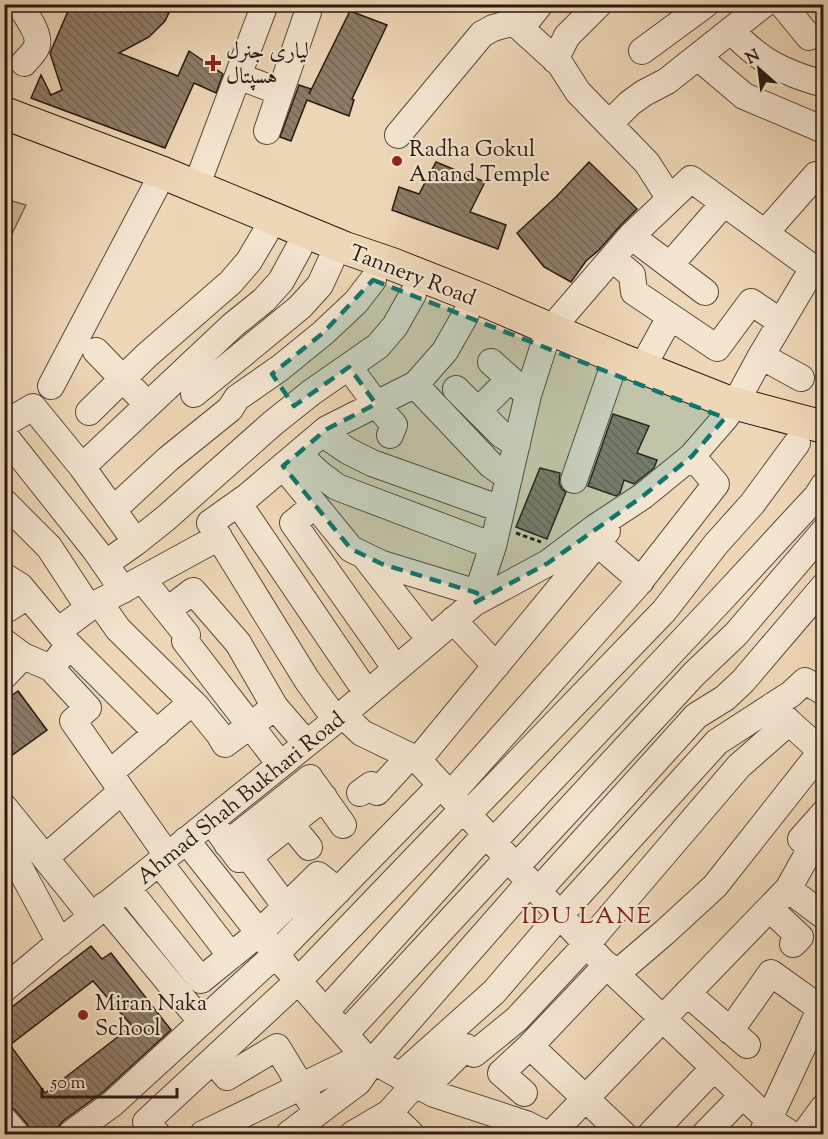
<svg xmlns="http://www.w3.org/2000/svg" width="828" height="1139" viewBox="0 0 828 1139" font-family="'Sorts Mill Goudy',Amiri,serif">
<style>
.pitch{fill:#ccb79b;stroke:#7a6856;stroke-width:1.5}
.building{fill:url(#building-back-hatch);stroke:#271a12;stroke-width:1.5;fill-rule:evenodd}
.lines{fill:none;stroke-linecap:round;stroke-linejoin:round}
.minor-casing{stroke:#59493b;stroke-width:28}
.major-casing{stroke:#271a12;stroke-width:34}
.path{stroke:#271a12;stroke-width:3;stroke-dasharray:4.5 3;stroke-linecap:butt}
.minor{stroke:#f4e5d0;stroke-width:26}
.major{stroke:#eed7b7;stroke-width:32}
.marked{fill:#0f766e;fill-opacity:0.2;stroke:#0f766e;stroke-width:4.5;stroke-dasharray:12 8;stroke-linejoin:round}
.poi-dot{fill:#8f2418;stroke:#f4e5d0;stroke-width:2}
.labels{text-anchor:middle;stroke-width:4.5;stroke-linejoin:round;paint-order:stroke}
.poi-label{font-size:22px;fill:#271a12;stroke:#f4e5d0;text-anchor:start}
.street-label{font-size:22px;fill:#271a12;stroke:#f4e5d0}
.neighbourhood-label{font-size:24px;letter-spacing:1.5px;fill:#7a1f14;stroke:#f4e5d0}
</style>
<defs>
<pattern id="building-back-hatch" width="6" height="6" patternUnits="userSpaceOnUse" patternTransform="scale(1.5)"><rect width="6" height="6" fill="#8e7c68"/><path d="M-1 5l2 2M0 0l6 6M5-1l2 2" fill="none" stroke="#746554"/></pattern>
</defs>
<rect width="100%" height="100%" fill="#eed7b7"/>
<filter id="stains"><feTurbulence type="fractalNoise" baseFrequency=".00333" numOctaves="4"/><feColorMatrix values="0 0 0 0 .2 0 0 0 0 .09 0 0 0 0 .02 0 0 0 .5 -.17"/></filter>
<radialGradient id="worn" r=".72"><stop offset=".6" stop-color="#630" stop-opacity="0"/><stop offset="1" stop-color="#630" stop-opacity=".3"/></radialGradient>
<!-- pitch -->
<path class="pitch" d="M5 199 26 205 5 248 4 199Z"/>
<!-- building -->
<path class="building" d="M71 4H173L165 21 149 37 119 53 178 76 189 51 223 74 216 93 194 83 165 148 31 98 41 75 51 95 62 90 50 53Z
M350 11 387 25 352 99 354 100 349 116 307 100 291 141 280 137 299 85 311 89 309 94Z
M436 162 485 182 470 212 506 225 498 249 392 210 399 187 419 194Z
M589 162 637 209 620 226 599 250 586 261 571 282 544 267 517 233 556 197Z
M613 414 649 426 637 453 657 460 654 468 634 484 624 480 620 493 616 496 588 486Z
M540 468 560 473 559 483 562 489 566 492 547 539 516 527Z
M18 691 47 730 4 761V701Z
M91 946 102 959 111 953 171 1030 103 1092 63 1121 58 1127V1133L55 1134H31V1131L27 1124 15 1110 7 1106 4 1103V1013ZM93 981 132 1026 45 1093 10 1045Z"/>
<g class="lines">
<defs>
<path id="minor" d="M19 4C26 15 42 36 36 48 34 53 27 59 24 63
M782 4 809 37
M514 22 560 64 578 92 647 163 670 199
M731 30C759 61 784 73 824 84
M642 51 706 4
M698 57 744 96 824 130
M555 60 567 36 599 4
M238 76 280 92
M609 124 630 103 644 93 667 81 764 4
M267 131 308 12
M398 135 482 34 493 28 529 18 540 4
M196 187 265 4
M765 233 816 175
M631 236 705 292
M612 258 632 275 634 292 717 348 751 302 781 322
M670 265 724 203
M96 351 148 405
M761 356 801 378
M491 362 528 395
M349 367 376 404 394 425 390 435
M642 368 670 317
M51 386 163 173
M419 389 491 465 509 478
M456 389 502 435 517 444
M194 394 300 307 320 285 331 261
M478 411 510 379
M89 412 146 356 231 282 249 261 265 234
M4 424 33 407 82 467 136 542 105 564
M322 433 348 451 372 463 501 509
M4 435 96 551 123 590
M298 454 321 475 337 487 493 546
M283 466 351 549 382 564 477 593
M82 467 233 325 264 300 281 281 299 248
M574 480 611 373
M4 502 49 547 89 608
M238 503 367 693
M315 505 293 523 396 669
M113 510 168 459 230 409 237 398 280 368 323 333 356 302 373 280
M136 542 166 518 273 423 312 392 378 346 395 326 413 294
M597 543 641 581
M366 558 430 640
M4 576 20 586 69 645 157 733
M142 579 187 635 185 641 280 764
M99 602 118 629 197 707 219 734 225 744 275 707
M168 610 193 591 238 643 275 707 306 743
M4 611 28 596
M453 620 496 666
M58 631 89 608 219 537
M4 642 23 656 51 668
M69 645 51 668 88 708 73 721 167 855
M4 676 23 656
M342 714 362 733 418 760 601 960 769 1120 791 1134
M336 720 307 680 210 523 248 496 327 429 416 384 445 351 466 314
M789 722 821 751
M418 760 607 531
M110 773 192 702
M314 784 343 825
M360 793 371 785 377 792 410 756
M450 795 637 585 716 484 692 456
M4 807 92 916
M468 814 664 611 716 544 752 504 797 443
M211 821 239 859 249 857 286 907
M290 824 309 847
M186 840 287 968 364 1056 434 1094 526 1124 546 1134
M493 842 718 603 817 496 824 485
M227 844 310 778
M4 845 15 859 60 943
M249 857 324 797
M45 858 122 791
M159 862 231 956
M516 867 694 674 736 634 824 531
M127 888 201 980 259 933 318 875 338 891
M788 889 824 916
M538 891 696 716 725 698 743 681 824 586
M105 905 202 1022
M770 909 800 937 793 944
M616 974 665 932 715 886 824 748
M4 989 54 947 336 720 474 603 493 546 528 395 544 345 551 329 631 236 691 179 813 268 761 356 735 404 725 418 692 456 643 496 596 527 548 563 474 603
M687 993 747 1045
M325 1012 486 834
M730 1031 771 973 824 1011
M345 1034 508 858
M530 1046 623 1134
M213 1060 227 1077 277 1047 310 1101
M400 1076 494 992 560 915 717 742 791 694 805 681 824 692
M424 1089 466 1047 474 1054 517 1019 587 944 739 766 789 722 772 706
M524 1093 501 1073 530 1046 607 965
M4 1120 16 1134
M73 1134 72 1133 112 1104 276 954 441 785
M157 1134 146 1122 298 981 463 809
M203 1134 364 1056
M289 1134 358 1082 373 1061 530 882
M353 1134 389 1113
M411 1134 389 1113 415 1084
M551 1134 788 889 811 848 801 839 824 813
M651 1134 714 1068
M705 1134 743 1095
M762 1134 824 1001
M804 1134 824 1107"/>
<path id="major" d="M4 113 163 173 345 248 392 264 478 298 620 359 726 401 824 427"/>
</defs>
<!-- minor casing -->
<use href="#minor" class="minor-casing"/>
<!-- major casing -->
<use href="#major" class="major-casing"/>
<!-- path -->
<path class="path" d="M516 533 541 542"/>
<!-- minor -->
<use href="#minor" class="minor"/>
<!-- major -->
<use href="#major" class="major"/>
</g>
<!-- marked area -->
<path class="marked" d="M373 280 725 418 692 456 643 496 548 563 474 603 477 593 382 564 351 549 283 466 327 429 376 404 349 367 294 406 272 374 323 333Z"/>
<!-- markers -->
<g class="poi-dot">
<path d="M210 54h6v6h6v6h-6v6h-6v-6h-6v-6h6z"/>
<circle cx="397" cy="161" r="6"/>
<circle cx="83" cy="1015" r="6"/>
</g>
<g class="labels">
<!-- poi labels -->
<g class="poi-label">
<text x="226" y="58">لیاری جنرل<tspan x="226" dy="25">ہسپتال</tspan></text>
<text x="409" y="156">Radha Gokul<tspan x="409" dy="25">Anand Temple</tspan></text>
<text x="95" y="1010">Miran Naka<tspan x="95" dy="25">School</tspan></text>
</g>
<!-- street labels -->
<g class="street-label">
<text transform="translate(413 274) rotate(21)" y="8">Tannery Road</text>
<text transform="translate(240 797) rotate(-39)" y="8">Ahmad Shah Bukhari Road</text>
</g>
<!-- neighbourhood labels -->
<g class="neighbourhood-label">
<text x="587" y="923">IDU LANE</text>
</g>
</g>
<!-- margin -->
<rect width="828" height="1139" fill="none" stroke="#eed7b7" stroke-width="24"/>
<rect x="6" y="6" width="816" height="1127" fill="none" stroke="#271a12" stroke-width="3"/>
<rect x="12" y="12" width="804" height="1115" fill="none" stroke="#271a12" stroke-width="1.5"/>
<!-- north arrow -->
<g transform="translate(759 69) rotate(332)" stroke="#f4e5d0" stroke-width="4.5" paint-order="stroke">
<path d="M0-4.5L10 22L0 15L-10 22Z" fill="#271a12"/>
<text y="-9" font-size="16" font-weight="bold" text-anchor="middle" fill="#271a12">N</text>
</g>
<!-- scale -->
<path d="M42 1088v9h135v-9" fill="none" stroke="#271a12" stroke-width="3"/>
<text x="51" y="1088" font-size="18" fill="#271a12" stroke="#f4e5d0" stroke-width="4.5" paint-order="stroke">50 m</text>
<rect width="100%" height="100%" filter="url(#stains)"/>
<rect width="100%" height="100%" fill="url(#worn)"/>
</svg>
